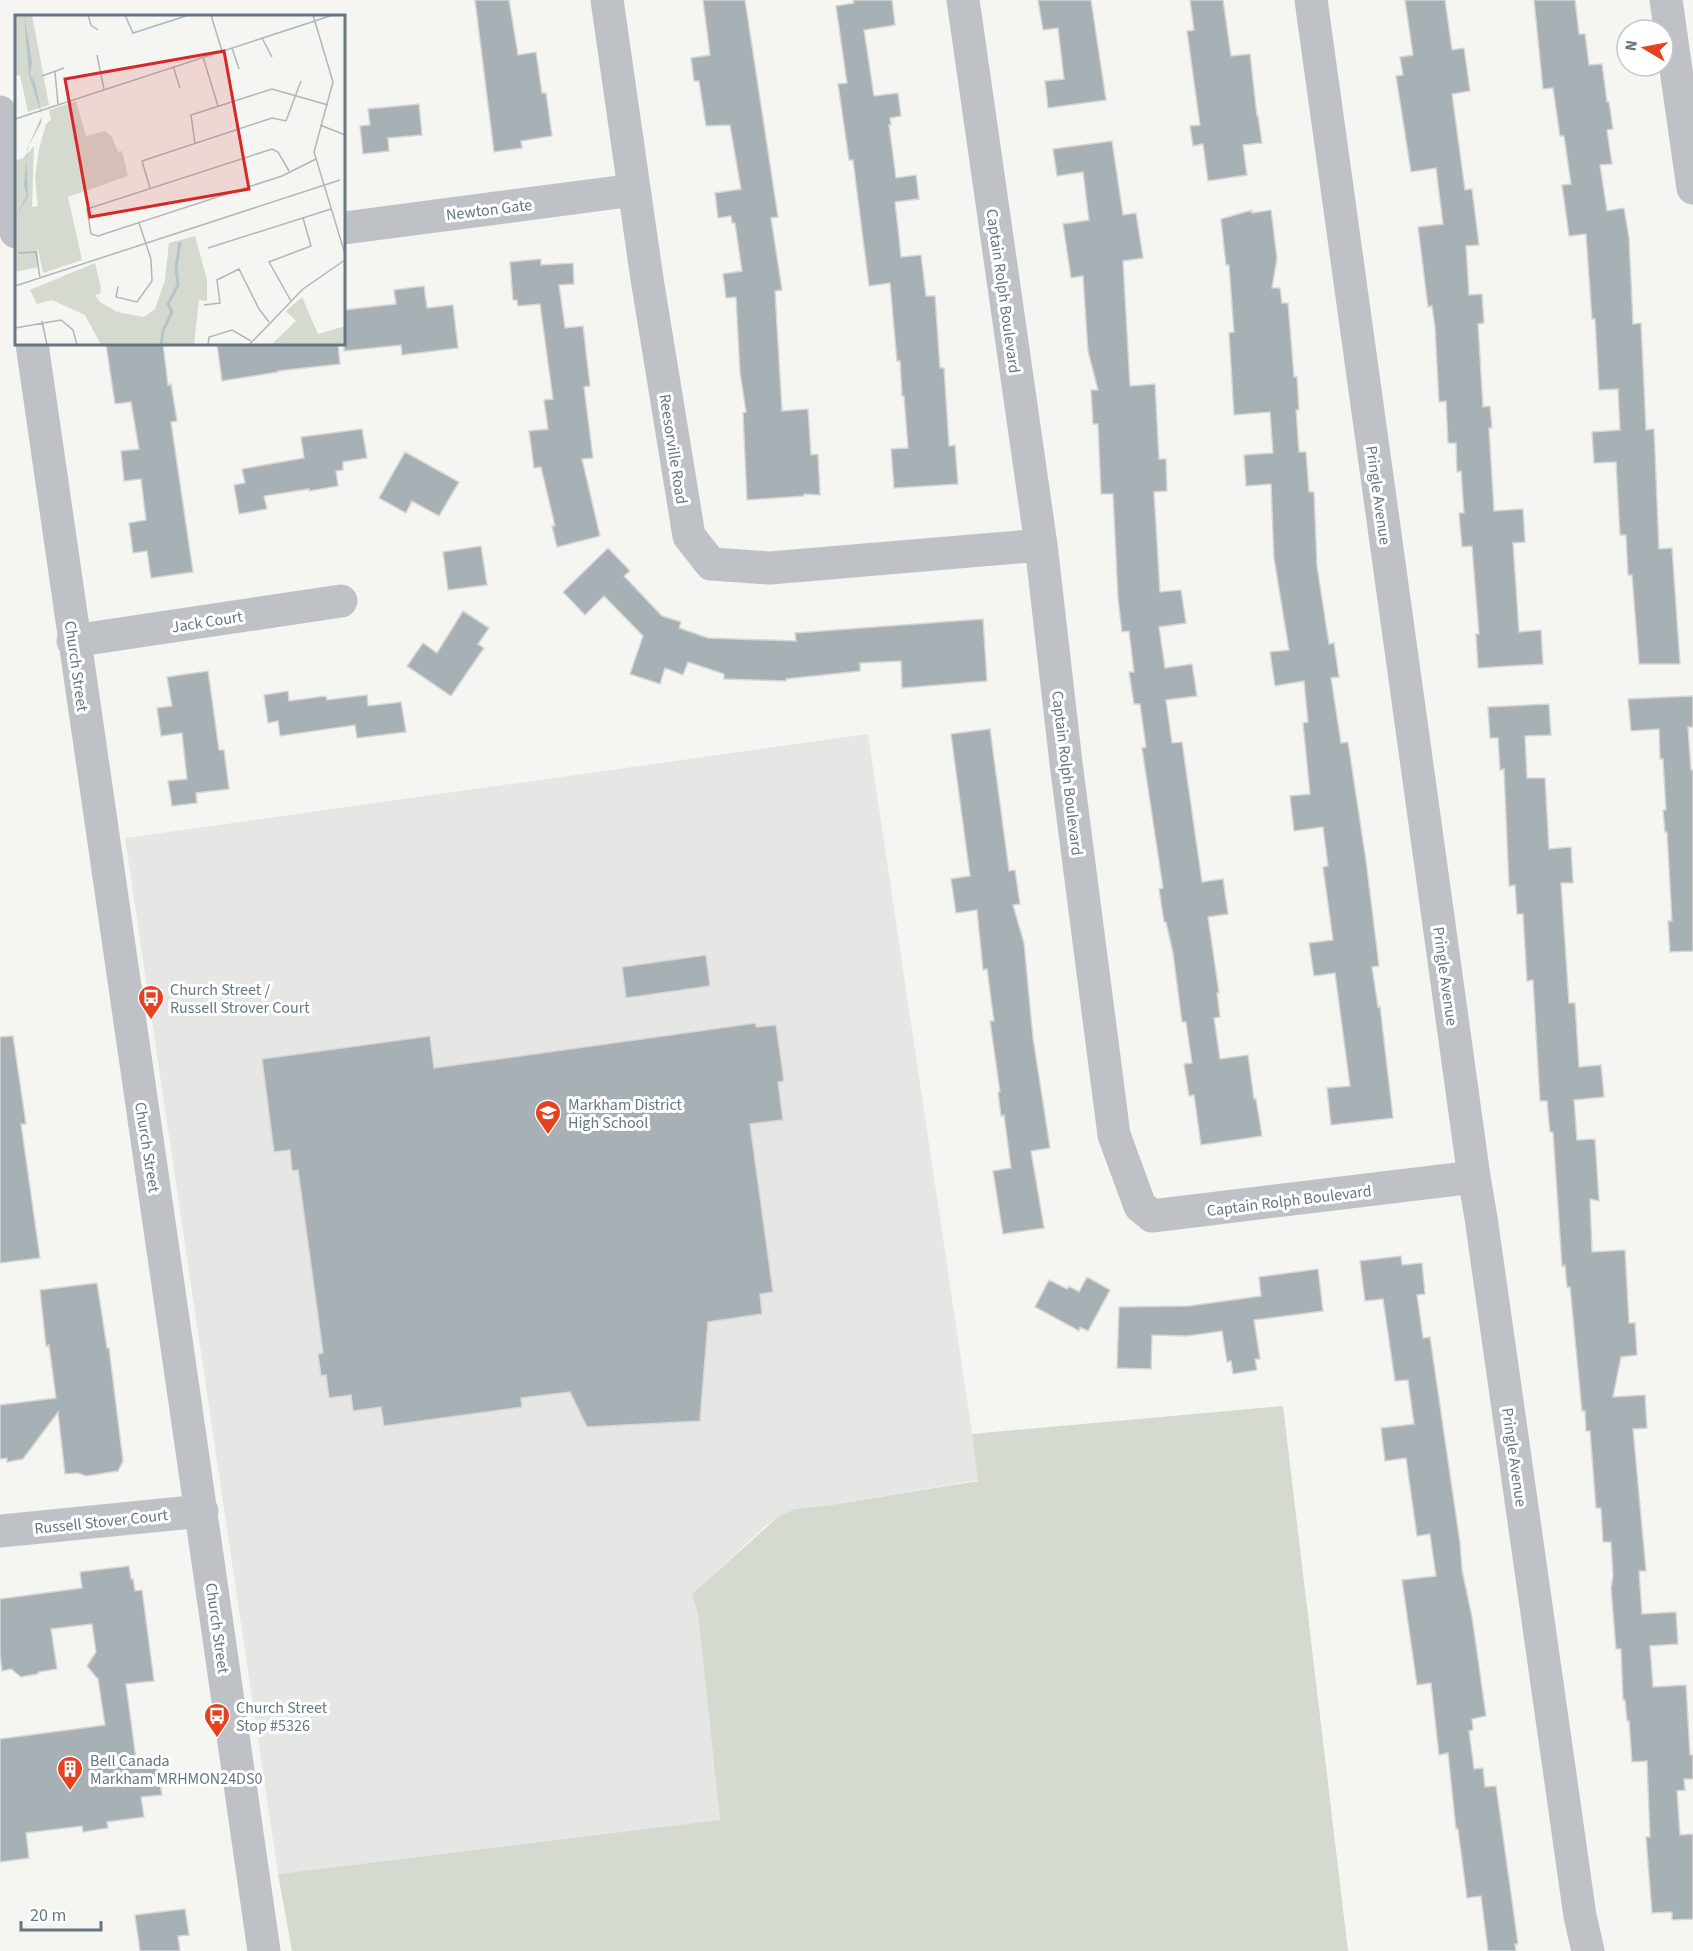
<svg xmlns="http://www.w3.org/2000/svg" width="1693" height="1951" viewBox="0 0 1693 1951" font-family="'Source Sans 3',sans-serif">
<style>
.built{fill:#e6e7e5}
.green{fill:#d5dad0}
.building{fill:#a7b0b5;stroke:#d7d6d4;stroke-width:1.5}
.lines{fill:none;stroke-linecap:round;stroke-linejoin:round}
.minor{stroke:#bec2c6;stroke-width:33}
.labels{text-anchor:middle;stroke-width:6;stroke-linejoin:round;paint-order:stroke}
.street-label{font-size:16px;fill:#647783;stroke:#fff}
.poi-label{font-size:16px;fill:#647783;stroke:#fff;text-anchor:start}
.inset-river{fill:none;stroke:#b6c4c7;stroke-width:3}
.inset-road{fill:none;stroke:#aeb8bb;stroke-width:1.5}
.view{fill:#d62828;fill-opacity:0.15;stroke:#d62828;stroke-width:3}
.inset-edge{fill:none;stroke:#647783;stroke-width:3}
</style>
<rect width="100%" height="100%" fill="#f5f5f1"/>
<!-- built -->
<path class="built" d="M868 734 979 1480 831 1505 795 1509 779 1516 764 1527 693 1594 698 1614 720 1821 278 1874 125 838Z"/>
<!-- green -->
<path class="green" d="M1283 1406 1348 1951H292L278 1874 720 1820 698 1614 692 1594 779 1516 795 1509 831 1505 978 1481 972 1434Z"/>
<!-- building -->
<path class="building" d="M475 0H509L518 55 536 52 542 93H546L552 136 521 141 522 148 494 152Z
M703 0H745L778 217 771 218 782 290 775 291 782 411 808 409 811 455 818 454 820 495 804 494V496L747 500 743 413 746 412 740 372 736 297 726 298 723 274 742 271 735 223H732L731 216 718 218 715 193 741 189 730 125 706 126 699 81H694L691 58 710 55Z
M853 0H892L895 25 864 30 874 96 898 93 901 116 890 118 891 125H889L896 178 916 175 919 199 895 202 899 237 901 257 921 255 926 296H935L940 368H944L949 446 955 445 958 484 894 488 891 449 908 448 904 396H902L900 361H897L890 283 869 286 853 160H849L838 84 847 83 836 6 854 3Z
M1038 0H1091L1106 100 1048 108 1045 81 1064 79 1058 28 1043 30Z
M1190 0H1223L1231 56 1250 54 1257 116H1258L1262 143 1243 145 1247 175 1208 181 1203 144 1193 146 1190 126 1200 125 1187 31 1194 30Z
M1405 0H1445L1452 50 1464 48 1470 91 1452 94 1465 190 1472 189 1479 245 1466 246 1469 295 1482 294 1484 323 1478 324 1480 357 1483 407 1490 406 1492 428H1489L1494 511 1523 509 1525 542 1513 543 1519 632 1541 630 1543 664 1478 668 1476 634H1479L1472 546 1462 547 1459 513H1464L1461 471 1457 472 1456 443H1448L1446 401 1439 402 1435 327 1432 306 1428 307 1418 227 1443 224 1436 168 1411 172 1396 76 1403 75 1400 57 1413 55Z
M1534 0H1575L1579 34H1585L1589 65 1602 64 1607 102H1609L1613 129 1607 130 1612 164 1600 165 1607 211 1624 208 1629 238 1633 324 1641 323 1646 430 1654 429 1659 549 1672 548 1680 664H1639L1632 575H1628L1626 535H1620L1616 462 1594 463 1592 432 1620 430 1618 389 1599 390 1595 319H1592L1586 234 1569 236 1562 185 1571 184 1564 136H1560L1553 88 1543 89Z
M419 104 422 135 388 138 389 151 363 154 360 126 370 125 368 109Z
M1112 141 1123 215 1136 213 1143 258 1123 261 1130 386 1155 384 1159 459H1166L1167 491 1154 492 1160 592 1181 590 1186 623 1159 627 1165 668 1192 664 1197 696 1166 700 1172 743 1182 742 1202 882 1223 879 1228 914 1208 917 1219 993H1217L1220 1017 1214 1018 1220 1059 1248 1055 1254 1099H1256L1262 1136 1201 1145 1194 1095 1189 1096 1184 1064 1192 1063 1186 1022H1182L1173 953 1166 922H1164L1159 889 1163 888 1142 748 1146 747 1140 704H1134L1129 672H1134L1129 631 1122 632 1118 598 1113 494H1101L1098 424H1093L1091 390H1098L1088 351 1083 276 1071 278 1063 224 1089 220 1083 172 1057 176 1053 149Z
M1252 210V213L1271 210 1277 258 1272 288H1280L1282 303H1288L1294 377H1297L1299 410H1296L1299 452H1306L1309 492H1314L1317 566 1329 644 1334 643 1339 677 1331 678 1341 743 1348 742 1366 861 1379 966 1372 967 1378 1007 1380 1006 1393 1118 1331 1125 1327 1088 1350 1086 1335 973 1314 976 1309 943 1333 940 1323 867 1328 866 1323 827 1294 831 1290 796 1310 794 1303 723 1308 722 1304 681 1275 686 1270 652 1289 650 1274 558 1271 484 1246 486 1244 455 1273 453 1270 412 1234 415 1229 333 1234 332 1229 265H1226L1221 219Z
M541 259V265L573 263 574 284 559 285 565 328 583 326 590 386 584 387 593 458 582 459 600 536 557 547 552 526H555L541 467 534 468 529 431 548 429 544 400 553 399 540 304 518 306 517 300H513L510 262Z
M424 286 427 308 453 305 458 348 402 355 401 345 344 351V310L396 304 394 290Z
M106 344H163L168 385 171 384 177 421 171 422 193 572 151 578 147 551 133 553 129 523 146 520 141 479 124 481 121 451 139 449 131 402 115 404Z
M217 344H338L340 364 278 371V372L222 381Z
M362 429 367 458 343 462V470L336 471 338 486 309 491V489L264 496 267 509 239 514 234 485 245 483 242 469 304 458 301 437Z
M405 452 459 482 439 516 412 501 406 513 379 498Z
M481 546 487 585 448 590 443 552Z
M608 548 630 571 624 576 662 616 681 622 679 628 708 638 796 641 795 633 983 619 987 681 902 688 901 661 860 663V671L786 679V681L724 679V674L688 662 683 675 665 668 660 684 630 674 643 636 604 596 585 615 563 592Z
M463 611 489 628 478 644 484 648 451 696 407 666 423 643 437 653Z
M208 671 219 750H224L229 789 196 793 197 803 172 806 168 781 187 779 182 733 161 736 157 708 172 706 167 677Z
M288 691 289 701 326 696 327 700 367 695 368 706 401 702 406 732 357 738 355 725 280 736 278 721 268 723 264 695Z
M1693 696V727H1688L1691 770H1693V951L1670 952 1668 921H1672L1667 832H1665L1663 810H1666L1663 759H1660L1659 729 1631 731 1628 699Z
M1549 704 1551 735 1525 736 1527 778H1545L1549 849 1571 847 1573 883H1561L1569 1003H1575L1579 1067 1601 1065 1604 1097 1574 1100 1577 1140 1595 1139 1599 1201 1590 1199 1592 1252 1625 1250 1629 1323H1635L1637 1355 1621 1357 1613 1397 1645 1395 1647 1428 1633 1429 1646 1571H1639L1642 1614 1676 1612 1678 1644 1650 1646 1653 1687 1686 1685 1690 1755H1693V1779H1684L1685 1790 1677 1791 1680 1835 1693 1834V1919L1672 1920V1912L1652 1913 1646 1837H1650L1647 1761 1632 1762 1629 1721H1627L1625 1700H1623L1621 1649H1616L1611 1588 1613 1576 1611 1542H1603L1601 1508H1596L1590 1431H1586L1585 1411H1582L1570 1287H1567L1565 1265 1562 1266 1553 1132H1550L1547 1101H1540L1533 980 1527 981 1523 914H1517L1515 885 1509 886 1504 769 1500 770 1498 738H1490L1488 707Z
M990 729 1009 871 1015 870 1020 904 1013 905 1024 943 1033 1038 1050 1148 1031 1151 1044 1228 1003 1234 993 1171 1011 1168 1004 1115 1001 1116 998 1092H1000L990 1021H994L987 969 983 970 977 910 956 913 951 879 970 876 951 734Z
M706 955 710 986 626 998 622 967Z
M756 1023V1027L776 1025 784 1081 778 1082 783 1120 750 1124 773 1292 760 1294 762 1314 708 1322 700 1421 587 1427 570 1392 521 1398 522 1407 384 1426 381 1407 353 1411 351 1395 329 1398 326 1375 321 1376 318 1354 323 1353 298 1170 292 1171 290 1150 274 1152 262 1059 430 1036 434 1068Z
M13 1036 26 1124H21L40 1258 0 1263V1037Z
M1401 1256 1402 1265 1422 1263 1425 1294 1417 1295 1423 1338 1430 1337 1460 1543 1462 1570 1472 1617 1486 1716 1472 1719 1473 1730 1469 1731 1474 1769 1483 1768 1485 1787 1496 1786 1518 1944H1515L1516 1951H1488L1481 1896 1467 1898 1458 1829H1456L1448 1753 1439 1755 1431 1683 1417 1685 1402 1580 1436 1576 1430 1534 1417 1536 1406 1458 1385 1461 1381 1428 1414 1424 1408 1380 1395 1381 1383 1299 1365 1301 1360 1261Z
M1318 1269 1323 1311 1254 1320 1260 1359H1255L1257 1370 1233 1374 1231 1361 1227 1362 1222 1331 1187 1336 1152 1335 1151 1369 1117 1368 1119 1307 1189 1306 1261 1296 1259 1277Z
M1087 1277 1110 1290 1088 1331 1080 1327 1079 1331 1035 1307 1049 1280 1067 1289 1069 1286 1079 1292Z
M97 1283 107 1348H109L123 1461 118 1471 86 1476 78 1473 65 1474 58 1412 23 1459 7 1462V1458L0 1459V1405L56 1398 49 1345 46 1346 40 1290Z
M129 1566 131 1579H133L135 1591 142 1590 154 1681 126 1684 137 1767 157 1764 162 1795 141 1797 144 1817 107 1822 108 1828 83 1832 82 1826 26 1833 29 1858 0 1862V1739L105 1725 98 1679 87 1666 96 1652 92 1624 51 1629 57 1669 39 1672 37 1674 21 1677 11 1669 2 1671 0 1654V1599L82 1588 80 1572Z
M185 1909 189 1935 178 1936 180 1951H140L135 1915Z"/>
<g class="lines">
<!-- minor -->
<path class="minor" d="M607 0 647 279 689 536 711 564 770 568 1041 545
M963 0 1041 545 1066 763 1114 1135 1140 1206 1152 1216 1474 1177
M1311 0 1474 1177 1481 1218 1580 1916 1588 1951
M1666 0 1693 188
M0 112 16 232
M344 228 634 190
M32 344C106 880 189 1415 264 1951
M73 641 341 601
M0 1531 202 1511"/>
</g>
<!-- icons -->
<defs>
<symbol id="bus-pin" viewBox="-11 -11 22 30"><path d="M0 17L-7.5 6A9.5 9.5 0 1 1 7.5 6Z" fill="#e64221" stroke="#fff"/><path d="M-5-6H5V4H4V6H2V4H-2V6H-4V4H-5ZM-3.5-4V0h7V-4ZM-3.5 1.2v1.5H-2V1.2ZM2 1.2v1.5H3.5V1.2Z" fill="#fff"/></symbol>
<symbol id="school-pin" viewBox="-11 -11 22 30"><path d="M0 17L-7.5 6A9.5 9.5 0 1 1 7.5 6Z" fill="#e64221" stroke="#fff"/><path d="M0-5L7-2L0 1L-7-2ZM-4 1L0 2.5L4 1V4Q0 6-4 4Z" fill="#fff"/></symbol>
<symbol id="building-pin" viewBox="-11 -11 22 30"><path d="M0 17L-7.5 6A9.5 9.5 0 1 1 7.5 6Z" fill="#e64221" stroke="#fff"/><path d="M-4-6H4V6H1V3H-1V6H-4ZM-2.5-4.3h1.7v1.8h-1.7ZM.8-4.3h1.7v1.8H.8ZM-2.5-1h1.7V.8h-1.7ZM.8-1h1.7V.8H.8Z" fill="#fff"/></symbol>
</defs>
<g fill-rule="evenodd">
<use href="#bus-pin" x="136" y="983" width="30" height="40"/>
<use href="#school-pin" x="533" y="1098" width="30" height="40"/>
<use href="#bus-pin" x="202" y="1701" width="30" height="40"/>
<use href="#building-pin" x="55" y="1754" width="30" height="40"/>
</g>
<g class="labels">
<!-- street labels -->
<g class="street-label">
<text transform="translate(489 209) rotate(-7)" y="6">Newton Gate</text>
<text transform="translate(1004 291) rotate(82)" y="6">Captain Rolph Boulevard</text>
<text transform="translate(674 449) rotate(81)" y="6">Reesorville Road</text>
<text transform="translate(1379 495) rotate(82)" y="6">Pringle Avenue</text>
<text transform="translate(207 621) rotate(-9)" y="6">Jack Court</text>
<text transform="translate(77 666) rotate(82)" y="6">Church Street</text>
<text transform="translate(1068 773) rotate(83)" y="6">Captain Rolph Boulevard</text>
<text transform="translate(1446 976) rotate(82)" y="6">Pringle Avenue</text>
<text transform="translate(148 1147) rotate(81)" y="6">Church Street</text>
<text transform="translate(1289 1200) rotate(-7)" y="6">Captain Rolph Boulevard</text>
<text transform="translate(1515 1457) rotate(82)" y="6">Pringle Avenue</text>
<text transform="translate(101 1521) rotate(-6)" y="6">Russell Stover Court</text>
<text transform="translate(218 1628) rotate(82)" y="6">Church Street</text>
</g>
<!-- poi labels -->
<g class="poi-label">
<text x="170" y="995">Church Street /<tspan x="170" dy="18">Russell Strover Court</tspan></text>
<text x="568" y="1110">Markham District<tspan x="568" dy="18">High School</tspan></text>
<text x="236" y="1713">Church Street<tspan x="236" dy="18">Stop #5326</tspan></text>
<text x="90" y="1766">Bell Canada<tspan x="90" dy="18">Markham MRHMON24DS0</tspan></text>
</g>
</g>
<!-- overview -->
<g transform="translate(15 15)">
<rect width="330" height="330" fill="#f5f5f1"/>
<path d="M0 0H17L34 90 13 97 5 60 0 61ZM61 86 71 121 90 116 97 122 103 137 107 136 113 161 53 182 67 245 28 258 22 229 24 252 0 257V145L7 144 19 131 17 192 23 191 20 163 24 134 31 109 36 105 34 95ZM180 221 192 265V286L184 285 179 330H86L70 300 37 285 22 289 15 275 80 248 86 273 85 279 80 280 85 287 102 297 129 302 140 294 150 265 154 228ZM287 282 303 319 330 311V330H256L281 306 271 296Z" fill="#d5dad0"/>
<path d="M9 0 17 47 15 59 20 68 27 101 26 108 14 130 11 139 13 181 0 203 12 180 9 171 12 134 27 101 14 60Z" fill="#b6c4c7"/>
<path class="inset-river" d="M146 330 148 316 157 297 153 289 163 270 161 253 165 227"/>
<path class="inset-road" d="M73 0 76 10 83 15M110 0 118 18 174 0M196 0 207 36M298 0 318 67 299 137 330 239M247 23 257 42M217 33 224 54M82 40 89 74M188 42 203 91M158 51 165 73M40 57 43 89M27 61 49 53M0 104 318 0M305 110 330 120M180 129 176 100 257 74 313 90M274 156 263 137 257 134 72 194 76 219 83 221 267 161 301 144M135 173 127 146 257 103 271 106 286 66M193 233 316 194M3 238 21 237 25 263M0 271 325 165M103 271 101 282 122 287 137 266 136 244 124 208M276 286 254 247 296 231 288 203M189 290 205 288 202 265 224 254 244 294 254 307M27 306 32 330M0 313 46 305 58 315 62 330M193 330 194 322 217 315 236 326M234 330 288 274 330 245"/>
<path class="view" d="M209 36 234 174 75 202 50 64Z"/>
<rect width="330" height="330" class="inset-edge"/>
</g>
<!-- north arrow -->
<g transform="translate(1645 48) rotate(280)"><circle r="28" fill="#ffffff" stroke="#c1c9cd" stroke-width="1.5"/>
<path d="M0-4.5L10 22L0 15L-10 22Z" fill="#e64221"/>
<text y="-9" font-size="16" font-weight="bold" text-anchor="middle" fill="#647783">N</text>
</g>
<!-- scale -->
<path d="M21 1921v9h80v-9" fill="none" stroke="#647783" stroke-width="3"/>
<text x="30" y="1921" font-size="18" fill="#647783" stroke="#ffffff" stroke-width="4.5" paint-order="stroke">20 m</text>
</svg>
